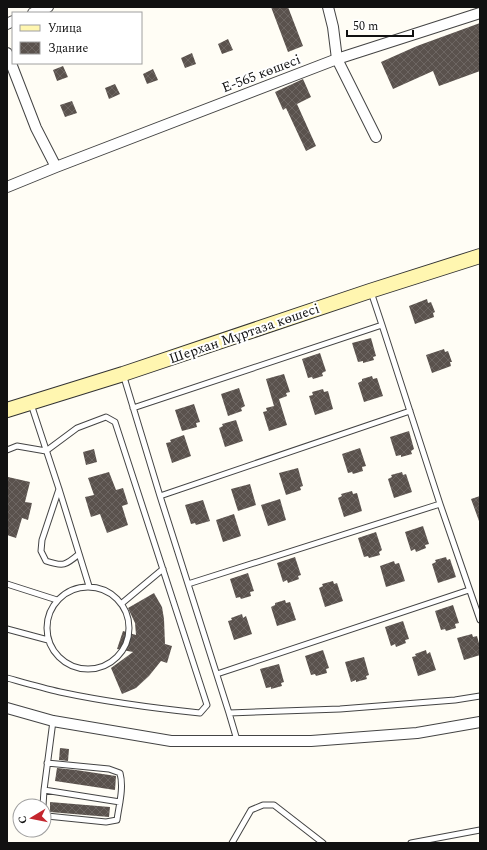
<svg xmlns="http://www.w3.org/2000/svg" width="487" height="850" viewBox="0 0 487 850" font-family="Spectral,serif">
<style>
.building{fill:url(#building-cross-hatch)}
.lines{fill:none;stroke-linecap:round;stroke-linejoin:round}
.lane-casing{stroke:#444;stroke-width:7}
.street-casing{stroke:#444;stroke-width:12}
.secondary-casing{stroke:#333;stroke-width:16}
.lane{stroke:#fff;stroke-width:5}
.street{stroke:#fff;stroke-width:10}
.secondary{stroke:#fff6b0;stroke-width:14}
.labels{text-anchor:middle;stroke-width:4;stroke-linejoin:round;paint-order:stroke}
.street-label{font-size:14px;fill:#111;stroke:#fff}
</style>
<defs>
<pattern id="building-cross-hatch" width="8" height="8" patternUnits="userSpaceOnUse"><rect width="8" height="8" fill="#5a524d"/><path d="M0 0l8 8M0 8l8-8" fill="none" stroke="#6d6662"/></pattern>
</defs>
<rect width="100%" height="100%" fill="#fffdf5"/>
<!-- building -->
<path class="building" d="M271 7H288L303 46 288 52Z
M480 23V71L439 86 433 71 393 89 381 62 417 46Z
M228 39 233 50 222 54 218 44Z
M192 53 196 64 185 68 181 58Z
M63 66 68 77 57 81 53 70Z
M153 69 158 80 147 84 143 74Z
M303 79 311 97 297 104 316 146 306 151 286 108 283 110 275 92Z
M115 84 120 94 109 99 105 88Z
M72 101 77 113 65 117 60 105Z
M427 299 428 303 431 302 435 312 433 313 434 317 415 324 409 306Z
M371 338 376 356 373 357 374 360 363 363V361L358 362 352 343Z
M444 349 445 352 448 351 452 362H450L451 366 432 373 426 355Z
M320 353 326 371 322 373 323 376 313 379 312 377 308 378 302 359Z
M284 374 290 392 286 393 287 396 279 399 287 425 269 431 263 412 267 411 266 408 274 406 266 379Z
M372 376 373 379 377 378 383 396 364 402 358 383 362 381V379Z
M239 388 245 406 241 408 242 411 228 416 221 394Z
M323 389 324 392 328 391 333 409 315 415 309 396 313 395 312 392Z
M194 404 200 422 196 423 197 427 182 431 175 410Z
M236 420 243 441 225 447 219 428 223 426 222 424Z
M409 431 414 449 411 451 412 454 401 457V455L396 456 390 437Z
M184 435 191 456 172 463 166 443 171 442 170 440Z
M360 448 366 466 362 467 363 471 353 474 352 472 348 473 342 454Z
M94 449 97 462 86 465 83 452Z
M298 468 303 486 300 487 301 490 286 495 279 473Z
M109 472 116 490 123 488 128 504 122 506 128 525 107 533 100 514 91 517 85 497 94 495 88 478Z
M402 472 403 475 406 474 412 492 394 498 388 479 392 477 391 475Z
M8 477 30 482 25 502 32 503 28 520 22 518 16 538 7 535V481Z
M250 484 256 505 238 511 231 489Z
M352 491 353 494 357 493 362 511 344 517 338 498 342 496 341 494Z
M480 496V521H479L471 499Z
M280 499 286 520 268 526 261 505Z
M203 500 210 521 196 525 195 523 191 524 185 505Z
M234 514 241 536 223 542 216 520Z
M423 526 429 544 425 545 426 548 416 552 415 549 411 551 405 532Z
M376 532 382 550 379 552 380 555 369 558 368 556 364 557 358 538Z
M295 557 301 575 298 576 299 579 288 583 287 580 283 582 277 563Z
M446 557 447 560 450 559 456 577 438 583 432 564 436 562 435 560Z
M394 561 395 564 399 563 405 581 386 587 380 566Z
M248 573 254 591 250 592 251 596 241 599 240 597 236 598 230 579Z
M333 581 334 584 337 583 343 601 325 607 319 588 323 586 322 584Z
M154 593 162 607 164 619 165 644 172 646 167 663 161 661 149 676 136 688 122 694 111 668 133 652 117 649 123 631 136 635 135 623 128 608Z
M285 600 286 603 290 602 296 620 277 626 271 607 275 605V603Z
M453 605 459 623 455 624 456 628 446 631 445 629 441 630 435 611Z
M242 614 243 618 246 616 252 634 234 640 228 621 232 620 231 618Z
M403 621 409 639 405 640 406 643 396 647 395 644 391 646 385 627Z
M472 634 473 637 477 636 480 647V655L464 660 457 638Z
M323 650 329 668 326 669 327 673 316 676 315 674 311 675 305 656Z
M426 650 427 654 430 652 436 670 418 676 412 657 416 656 415 654Z
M364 657 369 675 366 676 367 679 356 682V680L351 682 345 662Z
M279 664 284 682 281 683 282 686 271 689V687L266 688 260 669Z
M60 748 69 749 68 761 59 760Z
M57 768 76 770 116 776 115 790 55 781Z
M50 802 110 807 109 817 50 812Z"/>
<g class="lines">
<defs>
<path id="lane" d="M371 292 382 325
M123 374 160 496 229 713 340 709 455 700 480 696
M31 404 59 489 89 586
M133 408 382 325 440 504 480 620
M7 450 17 446 46 451 77 428 106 417 115 422 207 705 200 713C152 708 107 702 60 692 42 688 25 683 7 678
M59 489 42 540 41 551 46 561C64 567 66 565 79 554
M160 496 410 411
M7 584 57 600
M188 584 440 504
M47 628a41 41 0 1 1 82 0a41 41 0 1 1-82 0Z
M121 604 163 569
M7 629 48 640
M217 674 469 590
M229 713 237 740
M44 790 120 802
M43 806 44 790 53 721
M44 811 47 816 106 822 117 820C119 805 124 788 120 773L109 769 47 763
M232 843 251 810 263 805H274L323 843
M411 843 480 830"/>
<path id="street" d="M328 7 333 27 337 59 376 137
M33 13 48 7
M7 24 13 21
M7 53 36 128 56 167
M7 187 56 167 337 59 480 13
M7 708 53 721 171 741H311L417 733 480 722"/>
<path id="secondary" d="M7 410 123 374 370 291 480 256"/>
</defs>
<!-- lane casing -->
<use href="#lane" class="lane-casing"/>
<!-- street casing -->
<use href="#street" class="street-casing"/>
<!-- secondary casing -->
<use href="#secondary" class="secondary-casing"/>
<!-- lane -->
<use href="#lane" class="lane"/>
<!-- street -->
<use href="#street" class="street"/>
<!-- secondary -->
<use href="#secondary" class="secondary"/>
</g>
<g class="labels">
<!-- street labels -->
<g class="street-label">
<text transform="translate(261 73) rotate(-21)" y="5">Е-565 көшесі</text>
<text transform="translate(244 333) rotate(-19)" y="5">Шерхан Мұртаза көшесі</text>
</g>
</g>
<!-- border -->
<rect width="487" height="850" fill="none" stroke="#111111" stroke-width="16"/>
<!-- legend -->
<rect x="12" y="12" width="130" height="52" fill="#ffffff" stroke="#a0a0a0"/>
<rect x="20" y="25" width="20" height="6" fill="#fff6b0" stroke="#a0a0a0"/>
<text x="48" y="32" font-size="12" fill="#111111">Улица</text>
<rect x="20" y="42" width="20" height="12" fill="url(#building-cross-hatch)" stroke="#a0a0a0"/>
<text x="48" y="52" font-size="12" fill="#111111">Здание</text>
<!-- north arrow -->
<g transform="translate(32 818) rotate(260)"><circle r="19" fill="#ffffff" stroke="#a0a0a0"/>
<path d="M0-3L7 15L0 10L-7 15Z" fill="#c4262e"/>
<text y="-6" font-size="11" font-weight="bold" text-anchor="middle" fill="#111111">С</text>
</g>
<!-- scale -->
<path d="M347 30v6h66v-6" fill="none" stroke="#111111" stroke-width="2"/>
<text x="353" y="30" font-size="12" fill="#111111" stroke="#ffffff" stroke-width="3" paint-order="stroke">50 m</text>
</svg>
